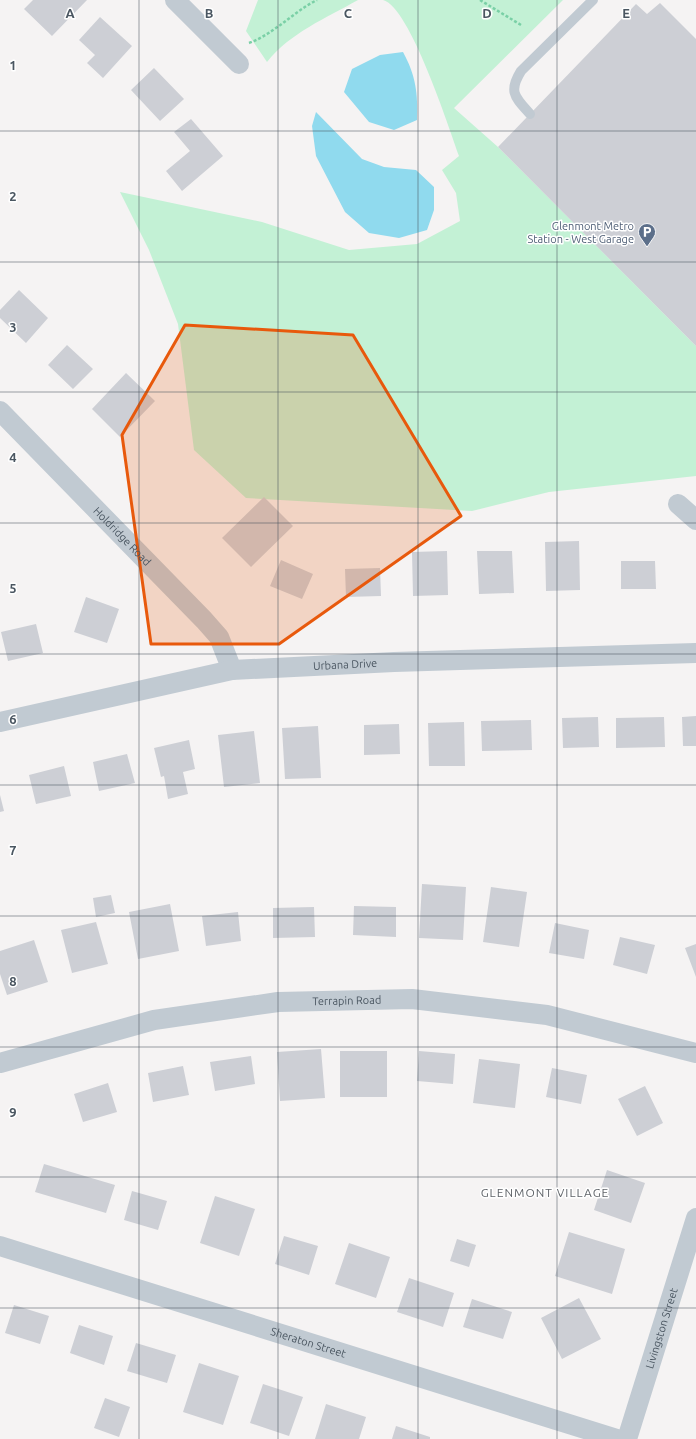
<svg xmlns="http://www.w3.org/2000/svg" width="696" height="1439" viewBox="0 0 696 1439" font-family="Ubuntu,sans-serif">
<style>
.green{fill:#c3f1d5}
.water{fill:#90daee}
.building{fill:#cdcfd5}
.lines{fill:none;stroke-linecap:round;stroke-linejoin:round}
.path{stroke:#7ad0a6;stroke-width:2.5;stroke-dasharray:3 2;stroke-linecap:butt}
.service{stroke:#c1cad2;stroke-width:10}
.minor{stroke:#c1cad2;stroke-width:20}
.marked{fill:#e8590c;fill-opacity:0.2;stroke:#e8590c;stroke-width:3;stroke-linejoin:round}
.grid{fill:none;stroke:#4a5661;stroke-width:1;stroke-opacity:0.55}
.labels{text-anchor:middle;stroke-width:3;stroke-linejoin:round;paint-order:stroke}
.service-label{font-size:11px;fill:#4e5e75;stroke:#fff;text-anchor:end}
.street-label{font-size:11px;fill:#4a5661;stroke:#fff}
.neighbourhood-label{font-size:12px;letter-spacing:1px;fill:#5f6368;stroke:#fff}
.grid-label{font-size:13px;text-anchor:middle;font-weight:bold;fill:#4a5661;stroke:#fff;stroke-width:3;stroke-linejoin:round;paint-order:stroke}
</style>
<rect width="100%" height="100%" fill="#f5f3f3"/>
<!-- green -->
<path class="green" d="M258 0H358C326 18 290 33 267 62L246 31Z
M383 0H563L454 108 498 147 696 346V476L549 492 472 511 246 498 194 450 178 324 149 250 120 192 262 222 349 250 417 244 460 221 456 193 442 170 459 156C449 128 410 7 383 0Z"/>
<!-- water -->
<path class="water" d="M403 52C416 76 418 93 417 120L394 130 369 122 344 92 352 69 380 55Z
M316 112 362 159 384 167 416 170 434 187V210L427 230 399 238 369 233 345 212 316 156 312 126Z"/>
<!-- building -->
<path class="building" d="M33 0H87L52 36 24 9Z
M660 3 696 39V346L498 147 636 4 647 14Z
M100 17 132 46 103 78 87 63 95 55 79 40Z
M154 68 184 99 160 121 131 90Z
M191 119 223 156 182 191 166 171 190 151 174 132Z
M19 290 48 318 26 343 0 318V310Z
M67 345 93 369 73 389 48 365Z
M126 373 155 401 120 437 92 409Z
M264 497 293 526 251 567 222 538Z
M579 541 580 590 546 591 545 542Z
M447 551 448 595 413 596 412 552Z
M477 551H512L514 593 479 594Z
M281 560 313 574 302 599 270 586Z
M621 561H655L656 589H621Z
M380 568 381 596 346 597 345 569Z
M86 597 119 609 107 643 74 632Z
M36 624 43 653 8 661 1 632Z
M696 716V746H683L682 717Z
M598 717 599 747 563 748 562 718Z
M664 717 665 747 616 748V718Z
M531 720 532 750 482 751 481 721Z
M464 722 465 766H429L428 723Z
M399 724 400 754 364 755V725Z
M318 726 321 778 285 779 282 728Z
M254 731 260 783 224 787 218 735Z
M189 740 195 769 183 772 188 794 168 799 164 776 161 777 154 748Z
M127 754 135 783 99 791 93 762Z
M64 766 71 796 36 804 29 775Z
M0 795 4 811 0 812Z
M422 884 466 887 463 940 419 938Z
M491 887 527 892 519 947 483 942Z
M111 895 115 913 96 917 93 898Z
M170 904 179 951 138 959 129 912Z
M354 906 396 907V937L353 935Z
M314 907 315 937 273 938V908Z
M238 912 241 941 206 946 202 916Z
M96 922 108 964 72 973 61 930Z
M555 923 589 930 584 959 549 953Z
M620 937 655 945 647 974 613 965Z
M34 940 48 982 7 995 0 974V951Z
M696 944V977L685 948Z
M321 1049 325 1098 280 1101 277 1052Z
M340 1051H387V1097H340Z
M419 1051 455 1054 453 1084 417 1081Z
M251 1056 255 1084 215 1091 210 1062Z
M479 1059 520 1064 515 1108 473 1103Z
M183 1066 189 1095 153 1102 148 1073Z
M552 1068 587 1075 581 1104 546 1097Z
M108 1083 117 1112 83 1122 74 1094Z
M645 1086 663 1123 637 1136 618 1099Z
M44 1164 115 1185 106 1213 35 1192Z
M607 1170 645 1183 631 1223 594 1210Z
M132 1191 167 1201 158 1230 124 1220Z
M215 1196 255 1209 239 1256 200 1243Z
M569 1232 625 1249 612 1294 555 1276Z
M284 1236 318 1246 309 1275 275 1264Z
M457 1239 476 1245 469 1267 450 1261Z
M349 1243 390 1257 376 1298 335 1284Z
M409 1278 454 1293 443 1327 397 1312Z
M579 1298 601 1339 562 1359 541 1318Z
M472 1299 512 1312 503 1339 463 1327Z
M14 1305 49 1316 40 1344 5 1333Z
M79 1325 113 1336 104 1365 70 1353Z
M136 1343 176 1355 167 1383 127 1371Z
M199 1363 239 1376 223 1425 183 1412Z
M263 1384 303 1397 289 1436 250 1423Z
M105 1398 130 1407 119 1437 94 1428Z
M326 1404 366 1417 359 1439H315Z
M396 1426 430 1437V1439H392Z"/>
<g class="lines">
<!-- path -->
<path class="path" d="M480 0 521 25
M249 43C274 34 293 12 317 0"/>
<!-- service -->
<path class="service" d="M530 114C515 97 508 92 521 71L593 0"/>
<!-- minor -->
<g class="minor">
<path d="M175 0 239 64"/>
<path id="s1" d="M0 411 204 620 219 637 232 670"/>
<path d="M678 504 696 520"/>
<path id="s2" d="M0 722 232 670 394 662 696 653"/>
<path id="s3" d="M0 1063 154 1020 278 1002 412 999 547 1015 696 1053"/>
<path id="s4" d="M0 1246 617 1439"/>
<path id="s5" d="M627 1439 696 1218"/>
</g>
</g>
<!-- marked area -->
<path class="marked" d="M185 325 353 335 461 516 279 644H151L122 435Z"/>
<!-- grid -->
<path class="grid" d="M139 0V1439M278 0V1439M418 0V1439M557 0V1439M0 131H696M0 262H696M0 392H696M0 523H696M0 654H696M0 785H696M0 916H696M0 1047H696M0 1177H696M0 1308H696"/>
<!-- icons -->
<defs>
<symbol id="parking-pin" viewBox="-11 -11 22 30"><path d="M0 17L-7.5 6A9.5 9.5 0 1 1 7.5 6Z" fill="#5c6f8a" stroke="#fff"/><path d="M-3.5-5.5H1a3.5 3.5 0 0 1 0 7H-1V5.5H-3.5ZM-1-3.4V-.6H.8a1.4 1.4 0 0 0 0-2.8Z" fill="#fff"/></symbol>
</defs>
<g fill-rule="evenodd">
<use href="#parking-pin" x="637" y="222" width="20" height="27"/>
</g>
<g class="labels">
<!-- service labels -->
<g class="service-label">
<text x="634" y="230">Glenmont Metro<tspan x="634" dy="13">Station - West Garage</tspan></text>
</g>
<!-- street labels -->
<g class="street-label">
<text dy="4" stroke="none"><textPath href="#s1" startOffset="175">Holdridge Road</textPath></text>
<text dy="4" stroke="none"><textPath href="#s2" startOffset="351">Urbana Drive</textPath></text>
<text dy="4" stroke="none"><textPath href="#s3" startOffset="354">Terrapin Road</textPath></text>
<text dy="4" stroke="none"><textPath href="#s5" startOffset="116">Livingston Street</textPath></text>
<text dy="4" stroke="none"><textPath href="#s4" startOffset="323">Sheraton Street</textPath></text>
</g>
<!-- neighbourhood labels -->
<g class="neighbourhood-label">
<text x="545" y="1197">GLENMONT VILLAGE</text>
</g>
</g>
<g class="grid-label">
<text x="70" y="18">A</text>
<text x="209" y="18">B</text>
<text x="348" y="18">C</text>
<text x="487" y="18">D</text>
<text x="626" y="18">E</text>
<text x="13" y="70">1</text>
<text x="13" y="201">2</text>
<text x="13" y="332">3</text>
<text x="13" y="462">4</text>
<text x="13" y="593">5</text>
<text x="13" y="724">6</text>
<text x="13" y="855">7</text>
<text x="13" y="986">8</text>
<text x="13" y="1117">9</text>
</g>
</svg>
